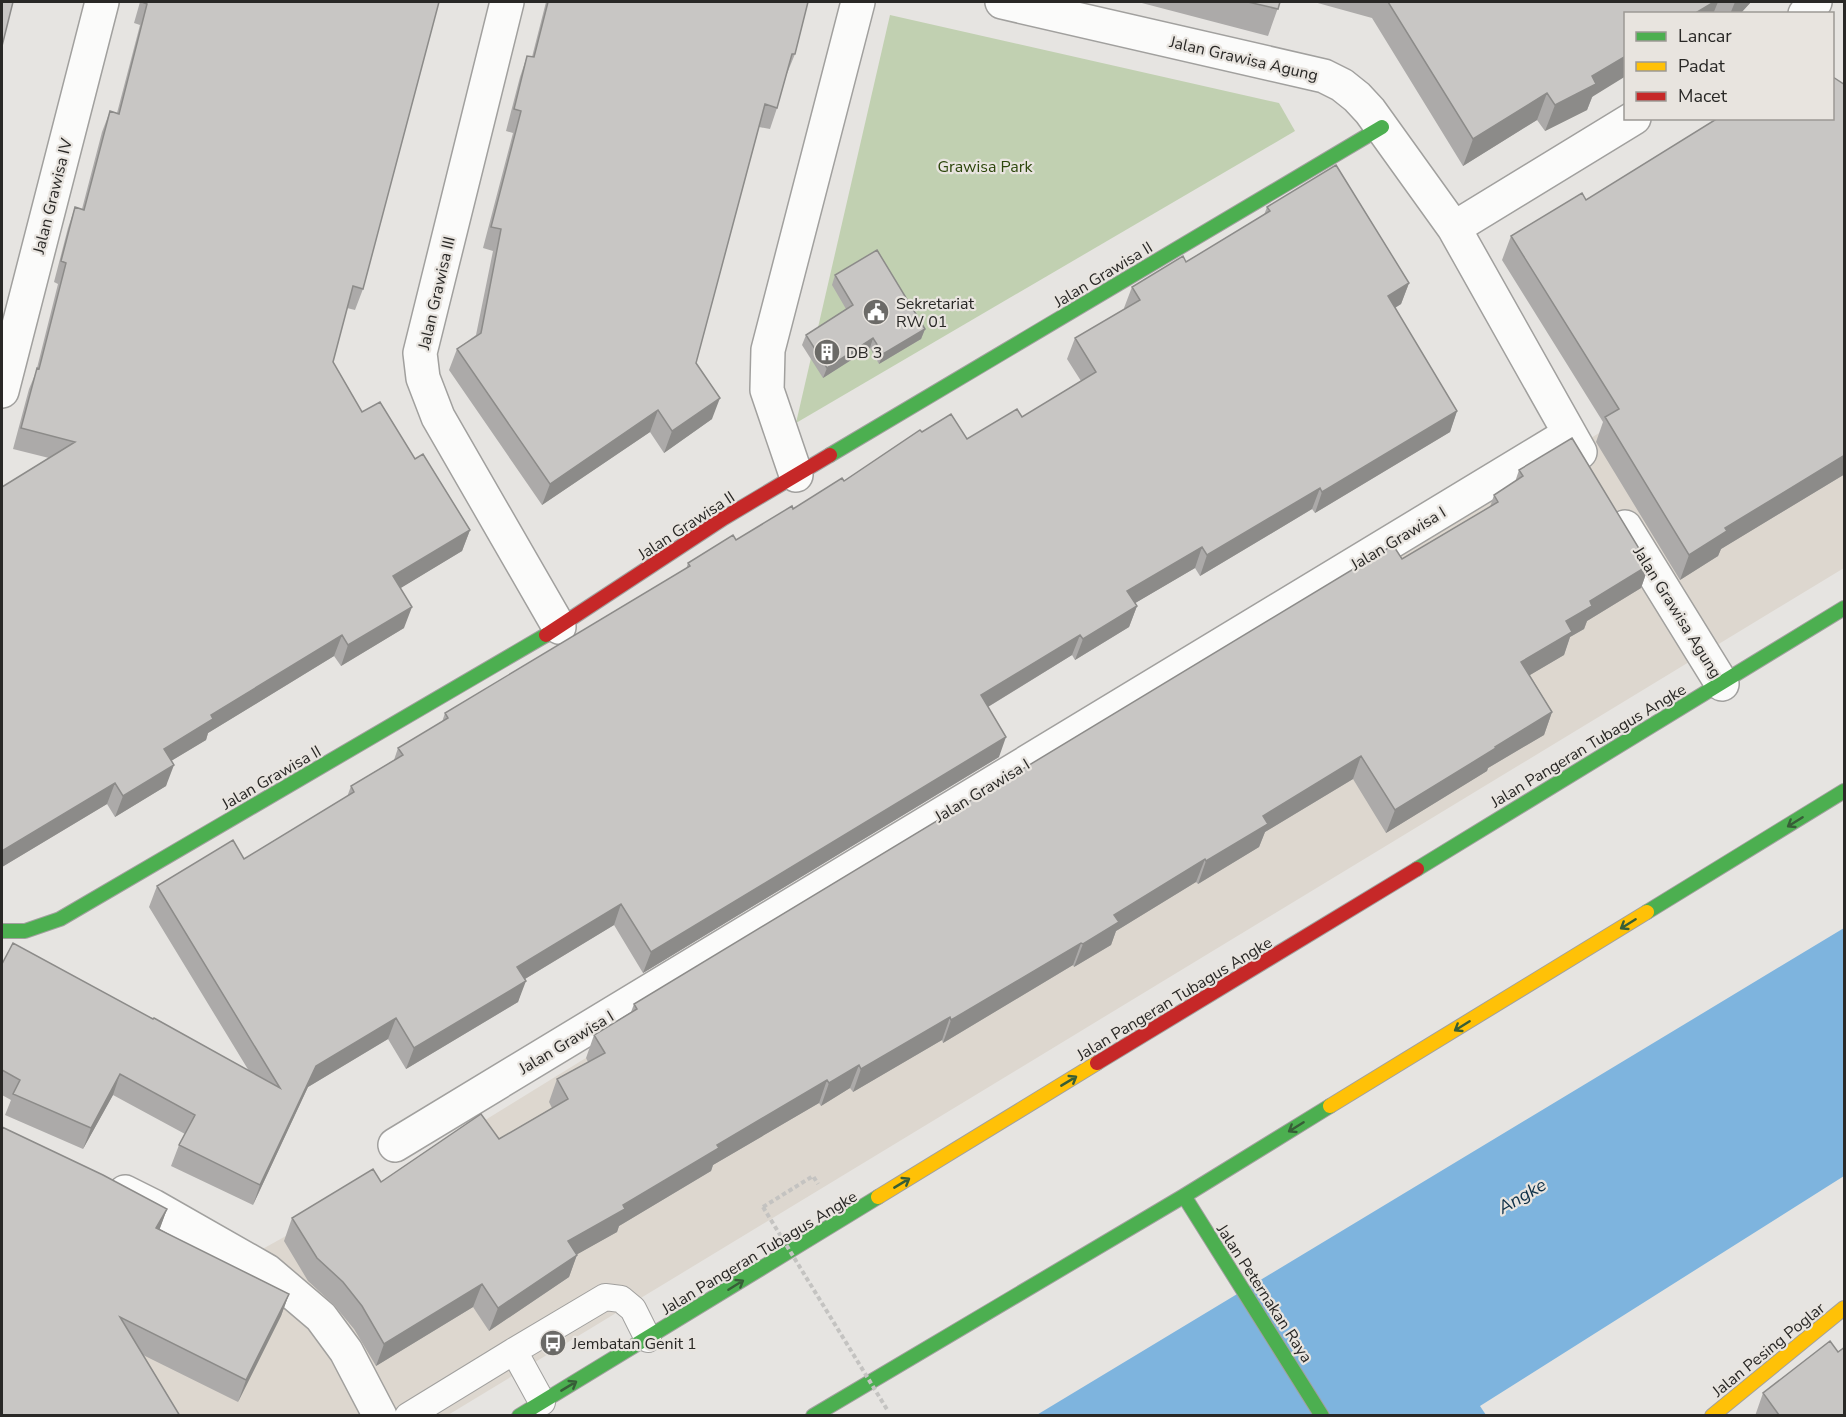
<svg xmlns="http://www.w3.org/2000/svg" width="1846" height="1417" viewBox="0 0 1846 1417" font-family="'Nunito Sans',sans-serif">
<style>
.built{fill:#ddd7cf}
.green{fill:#c1d0b1}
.water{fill:#7eb4de}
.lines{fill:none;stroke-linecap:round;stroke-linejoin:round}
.lane-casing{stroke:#a1a09e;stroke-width:28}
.street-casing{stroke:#a1a09e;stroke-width:36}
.fast-casing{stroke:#a1a09e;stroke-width:16}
.slow-casing{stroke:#a1a09e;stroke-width:16}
.jam-casing{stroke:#a1a09e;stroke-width:16}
.path{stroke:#c4c3c1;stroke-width:4;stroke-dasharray:4.5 3;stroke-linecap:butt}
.lane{stroke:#fbfbfa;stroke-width:26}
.street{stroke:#fbfbfa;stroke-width:33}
.fast{stroke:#4caf50;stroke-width:14}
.slow{stroke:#ffc107;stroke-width:14}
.jam{stroke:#c62828;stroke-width:14}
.path-bridge{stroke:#c4c3c1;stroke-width:4;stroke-dasharray:4.5 3;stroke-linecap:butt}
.wall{fill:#acaaa9}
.shaded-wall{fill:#8c8b89}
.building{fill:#c8c6c4;stroke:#8c8b89;stroke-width:1.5}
.oneway{stroke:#375e37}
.labels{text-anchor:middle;stroke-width:4.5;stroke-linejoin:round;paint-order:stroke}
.street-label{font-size:16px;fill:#292826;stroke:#e8e4df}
.park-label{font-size:16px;fill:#2c460b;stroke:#e8e4df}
.poi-label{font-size:16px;fill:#292826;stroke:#e8e4df;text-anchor:start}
.water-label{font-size:18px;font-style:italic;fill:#0b2e46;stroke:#e8e4df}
</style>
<rect width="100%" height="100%" fill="#e6e4e1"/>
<!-- built -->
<path class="built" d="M1844 282V568L448 1415H2V1133L243 1260 401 1172Z"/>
<!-- green -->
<path class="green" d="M890 15 1279 103 1295 131 796 423Z"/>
<!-- water -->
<path class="water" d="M1844 928V1176L1480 1406 1486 1415 1035 1416Z"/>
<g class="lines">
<defs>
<path id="lane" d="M514 1351 605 1297 621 1299 633 1309 648 1339
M408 1416 514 1351 542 1402"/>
<path id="street" d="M507 2 420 353 423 378 438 417 559 627
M1002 2 1324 76 1342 85 1357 97 1370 111 1454 228 1580 452
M1805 14 1815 2
M1454 228 1634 118
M2 391 102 2
M796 475 767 390 768 350 858 2
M1625 527 1722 684
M395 1145 1569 434
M125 1192 153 1206 267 1271 321 1317 346 1351 380 1416"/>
<path id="fast" d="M830 455 1382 127
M1417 869 1844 608
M1647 912 1844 791
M2 931H25L60 919 546 635
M1184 1196 1322 1416
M519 1416 878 1197
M813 1416 1184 1196 1330 1106"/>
<path id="slow" d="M1330 1106 1647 912
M878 1197 1097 1063
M1712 1416 1844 1308"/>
<path id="jam" d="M546 635 724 518 830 455
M1097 1063 1417 869"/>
</defs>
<!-- lane casing -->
<use href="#lane" class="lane-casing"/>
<!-- street casing -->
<use href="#street" class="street-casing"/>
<!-- fast casing -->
<use href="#fast" class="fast-casing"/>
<!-- slow casing -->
<use href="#slow" class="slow-casing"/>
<!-- jam casing -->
<use href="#jam" class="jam-casing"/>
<!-- path -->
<path class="path" d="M763 1207 813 1176 818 1184"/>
<!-- lane -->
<use href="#lane" class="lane"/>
<!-- street -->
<use href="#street" class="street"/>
<!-- fast -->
<use href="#fast" class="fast"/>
<!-- slow -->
<use href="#slow" class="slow"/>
<!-- jam -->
<use href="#jam" class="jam"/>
<!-- path-bridge -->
<path class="path-bridge" d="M763 1207 888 1411"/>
</g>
<!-- wall -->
<path class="wall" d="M140 2H439L363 289 355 310 347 308 333 362 362 412 415 459 470 530 462 551 400 588 404 628 341 666 334 656 208 733 206 740 171 761 166 786 115 817 107 804 2 867V487L49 458 13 449 29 389 36 372 58 284 54 282 68 228 75 207 82 209 102 132 110 111 117 113 140 25 134 23Z
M546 2H808L795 54 786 76 777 108 770 129 759 127 696 363 712 419 664 453 650 432 542 505 449 370 457 349 476 335 493 251 483 248 513 133 506 131 520 77 527 56 532 57Z
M1138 2H1280L1268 36Z
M1314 2H1751L1740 14H1626L1587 110 1545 131 1537 120 1463 166 1372 18Z
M1845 85V474L1721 549 1718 556 1680 580 1596 442 1603 422 1502 260 1511 236 1586 200Z
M1267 207 1409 283 1401 304 1395 308 1457 411 1450 432 1315 513 1312 509 1200 576 1195 568 1135 603 1137 606 1129 627 1075 660 1072 655 988 707 999 757 643 973 614 925 525 979 518 1002 406 1069 388 1039 308 1087 253 1205 171 1166 179 1145 185 1134 113 1095 83 1149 5 1115 11 1100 2 1095V964L249 1071 149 907 157 886 244 859 347 797 351 786 394 760 398 748 442 722 445 713 686 569 688 563 736 540 793 509 844 481 922 432 967 439 1022 417 1081 381 1067 359 1075 338 1125 309 1124 308 1132 287 1186 262 1264 215Z
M835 275 925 329 921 339 879 364 870 348 823 378 802 345 806 335 846 309 832 285Z
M1519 470 1649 565 1641 588 1587 621 1584 629 1570 637 1564 655 1530 675 1552 712 1544 735 1488 768 1487 771 1386 833 1353 779 1265 832 1259 847 1198 884 1196 882 1116 931 1111 945 1074 967 1073 965 943 1043 942 1040 853 1092 850 1088 821 1106 819 1103 713 1165 711 1171 619 1226 617 1232 577 1254 569 1277 489 1331 473 1307 376 1366 354 1329 334 1305 308 1281 284 1241 292 1218 381 1182 499 1139 552 1108 549 1102 557 1079 588 1062 586 1058 594 1035 631 1012 634 1004 1402 559 1490 507 1494 495 1515 482Z
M167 1209 159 1230 289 1294 281 1316 238 1402 143 1355 2 1416Z
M1838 1352 1845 1416H1755L1763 1393Z"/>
<!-- shaded-wall -->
<path class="shaded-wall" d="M1714 2H1718L1713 14H1694Z
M1735 2H1751L1740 14H1730Z
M1626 56V76L1592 97 1587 110 1545 131 1555 105 1592 76Z
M1547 93 1537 120 1463 166 1473 139Z
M1409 283 1401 304 1380 317 1388 296Z
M925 329 921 339 879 364 883 354Z
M873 338 870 348 823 378 827 368Z
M720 398 712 419 664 453 672 431Z
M658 410 650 432 542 505 550 484Z
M1457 411 1450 432 1315 513 1322 492Z
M1845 455V474L1721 549 1718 556 1680 580 1689 555 1725 528Z
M1320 488 1312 509 1200 576 1207 555Z
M470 530 462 551 386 597 393 576Z
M1202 547 1195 568 1120 612 1127 591Z
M1649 565 1641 588 1587 621 1584 629 1570 637 1564 655 1513 685 1521 662 1566 621 1590 601Z
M1137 606 1129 627 1075 660 1083 639Z
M412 607 404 628 341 666 348 645Z
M342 635 334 656 208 733 206 740 156 770 164 749 211 715Z
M1080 635 1072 655 973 716 981 695Z
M1552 712 1544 735 1488 768 1487 771 1386 833 1395 810 1495 747Z
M1006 737 999 757 643 973 651 952Z
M1361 756 1353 779 1265 832 1259 847 1198 884 1206 861 1263 816Z
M174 765 166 786 115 817 123 796Z
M115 783 107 804 2 867V851Z
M1205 859 1196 882 1116 931 1111 945 1074 967 1083 944 1114 915Z
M621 904 614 925 510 988 517 967Z
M1081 943 1073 965 943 1043 951 1020Z
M526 981 518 1002 406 1069 414 1048Z
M950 1017 942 1040 853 1092 861 1069Z
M396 1018 388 1039 308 1087 253 1205 260 1185 316 1066Z
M859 1065 850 1088 821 1106 829 1083Z
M120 1074 113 1095 83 1149 91 1128Z
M827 1080 819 1103 713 1165 711 1171 619 1226 617 1232 560 1264 568 1241 717 1145Z
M167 1209 159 1231 156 1228Z
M577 1255 569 1277 489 1331 498 1308Z
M482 1284 473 1307 376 1366 384 1344Z
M289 1294 281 1316 238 1402 246 1380Z"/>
<!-- building -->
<path class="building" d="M2 2H13L2 46Z
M142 2H439L363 289 353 286 333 362 362 412 380 402 415 459 423 454 470 530 393 576 412 607 348 645 342 635 211 715 213 719 164 749 174 765 123 796 115 783 2 851V487L75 442 21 428 37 368 39 369 66 263 61 261 75 207 84 210 110 111 119 114 147 4Z
M548 2H808L795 54H792L777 108 765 104 696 363 720 398 672 431 658 410 550 484 457 349 481 333 501 229 491 227 521 111 514 109 527 56 534 57Z
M1248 2H1280L1278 9Z
M1388 2H1714L1694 14H1626V56L1592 76 1596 84 1555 105 1547 93 1473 139Z
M1833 77 1845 85V455L1725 528 1727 531 1689 555 1605 417 1619 409 1511 236 1582 193 1586 200 1718 118H1833Z
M1336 165 1409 283 1388 296 1457 411 1322 492 1320 488 1207 555 1202 547 1127 591 1137 606 1083 639 1080 635 981 695 1006 737 651 952 621 904 517 967 526 981 414 1048 396 1018 316 1066 260 1185 179 1145 195 1115 120 1074 91 1128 13 1094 20 1080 2 1070V964L13 943 153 1019 154 1018 280 1088 157 886 233 840 244 859 354 792 351 786 403 755 398 748 448 718 445 713 690 566 688 563 733 535 736 540 792 506 793 509 842 478 844 481 920 430 922 432 951 414 967 439 1017 409 1022 417 1096 372 1075 338 1140 300 1132 287 1183 256 1186 262 1270 211 1267 207Z
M877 250 925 329 883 354 873 338 827 368 806 335 853 305 835 275Z
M1572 438 1649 565 1590 601 1592 606 1566 621 1572 632 1521 662 1552 712 1495 747 1496 748 1395 810 1361 756 1263 816 1268 824 1206 861 1205 859 1114 915 1119 922 1083 944 1081 943 951 1020 950 1017 861 1069 859 1065 829 1083 827 1080 717 1145 719 1148 623 1205 625 1209 568 1241 577 1255 498 1308 482 1284 384 1344 362 1306 343 1282 317 1258 292 1218 373 1169 381 1182 481 1114 499 1139 568 1099 557 1079 605 1053 594 1035 637 1009 634 1004 1393 545 1402 559 1498 502 1494 495 1523 476 1519 470Z
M2 1127 103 1175 167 1209 156 1228 289 1294 246 1380 120 1317 180 1416H2Z
M1830 1341 1838 1352 1845 1347V1416H1779V1415L1763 1393Z"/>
<!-- one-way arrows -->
<defs><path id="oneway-shaft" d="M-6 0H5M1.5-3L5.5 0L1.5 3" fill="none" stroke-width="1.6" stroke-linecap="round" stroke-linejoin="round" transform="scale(1.5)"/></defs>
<g class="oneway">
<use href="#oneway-shaft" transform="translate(1795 822) rotate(148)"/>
<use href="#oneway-shaft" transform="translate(1628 924) rotate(148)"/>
<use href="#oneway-shaft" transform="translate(1462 1026) rotate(148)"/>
<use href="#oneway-shaft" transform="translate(1069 1081) rotate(-31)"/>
<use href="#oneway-shaft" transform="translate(1296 1127) rotate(148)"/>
<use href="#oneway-shaft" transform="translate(902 1183) rotate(-31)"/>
<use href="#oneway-shaft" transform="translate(736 1285) rotate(-32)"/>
<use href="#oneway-shaft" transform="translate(569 1386) rotate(-31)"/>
</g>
<!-- icons -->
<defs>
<symbol id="civic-disc" viewBox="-11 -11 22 22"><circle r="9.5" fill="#6b6a67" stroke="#e8e4df"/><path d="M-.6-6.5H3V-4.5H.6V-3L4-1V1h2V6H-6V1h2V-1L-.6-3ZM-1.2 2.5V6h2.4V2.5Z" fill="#fff"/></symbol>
<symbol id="building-disc" viewBox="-11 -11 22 22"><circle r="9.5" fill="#6b6a67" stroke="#e8e4df"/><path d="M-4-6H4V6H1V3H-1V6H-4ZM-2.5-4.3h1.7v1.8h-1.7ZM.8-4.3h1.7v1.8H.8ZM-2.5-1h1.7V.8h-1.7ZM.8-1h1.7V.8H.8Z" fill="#fff"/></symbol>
<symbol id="bus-disc" viewBox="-11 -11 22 22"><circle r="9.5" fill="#6b6a67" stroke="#e8e4df"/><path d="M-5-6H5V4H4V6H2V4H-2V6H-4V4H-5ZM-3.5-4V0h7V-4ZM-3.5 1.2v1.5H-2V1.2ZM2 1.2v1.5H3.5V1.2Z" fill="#fff"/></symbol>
</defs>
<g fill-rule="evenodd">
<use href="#civic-disc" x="861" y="297" width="30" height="30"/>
<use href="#building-disc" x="812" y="337" width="30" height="30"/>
<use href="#bus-disc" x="538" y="1328" width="30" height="30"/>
</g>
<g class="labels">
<!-- street labels -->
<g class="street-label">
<text transform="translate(1244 58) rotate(13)" y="6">Jalan Grawisa Agung</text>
<text transform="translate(52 196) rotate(-76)" y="6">Jalan Grawisa IV</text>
<text transform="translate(1103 274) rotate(-31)" y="6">Jalan Grawisa II</text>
<text transform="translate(436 293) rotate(-77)" y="6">Jalan Grawisa III</text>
<text transform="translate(686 525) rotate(-33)" y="6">Jalan Grawisa II</text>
<text transform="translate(1398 538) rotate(-31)" y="6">Jalan Grawisa I</text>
<text transform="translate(1678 612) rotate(58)" y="6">Jalan Grawisa Agung</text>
<text transform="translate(1588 745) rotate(-31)" y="6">Jalan Pangeran Tubagus Angke</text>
<text transform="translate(271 777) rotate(-30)" y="6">Jalan Grawisa II</text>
<text transform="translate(982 790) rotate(-31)" y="6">Jalan Grawisa I</text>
<text transform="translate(1174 998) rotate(-31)" y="6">Jalan Pangeran Tubagus Angke</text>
<text transform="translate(566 1042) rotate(-31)" y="6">Jalan Grawisa I</text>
<text transform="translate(759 1252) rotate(-31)" y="6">Jalan Pangeran Tubagus Angke</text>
<text transform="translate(1265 1293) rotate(57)" y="6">Jalan Peternakan Raya</text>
<text transform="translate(1768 1349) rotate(-39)" y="6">Jalan Pesing Poglar</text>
</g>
<!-- park labels -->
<g class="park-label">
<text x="985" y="172">Grawisa Park</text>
</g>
<!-- poi labels -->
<g class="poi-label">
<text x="896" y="309">Sekretariat<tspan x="896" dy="18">RW 01</tspan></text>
<text x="846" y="358">DB 3</text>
<text x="572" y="1349">Jembatan Genit 1</text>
</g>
<!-- water labels -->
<g class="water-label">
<text transform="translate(1522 1196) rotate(-30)" y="6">Angke</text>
</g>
</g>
<!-- border -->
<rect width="1846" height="1417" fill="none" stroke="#292826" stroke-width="6"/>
<!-- legend -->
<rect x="1624" y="12" width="210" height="108" fill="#e8e4df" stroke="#9c9995" stroke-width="1.5"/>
<rect x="1636" y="32" width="30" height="9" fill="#4caf50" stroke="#9c9995" stroke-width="1.5"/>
<text x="1678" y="42" font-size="18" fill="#292826">Lancar</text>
<rect x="1636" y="62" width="30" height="9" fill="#ffc107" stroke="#9c9995" stroke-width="1.5"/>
<text x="1678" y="72" font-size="18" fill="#292826">Padat</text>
<rect x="1636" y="92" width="30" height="9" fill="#c62828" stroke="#9c9995" stroke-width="1.5"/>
<text x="1678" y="102" font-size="18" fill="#292826">Macet</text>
</svg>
